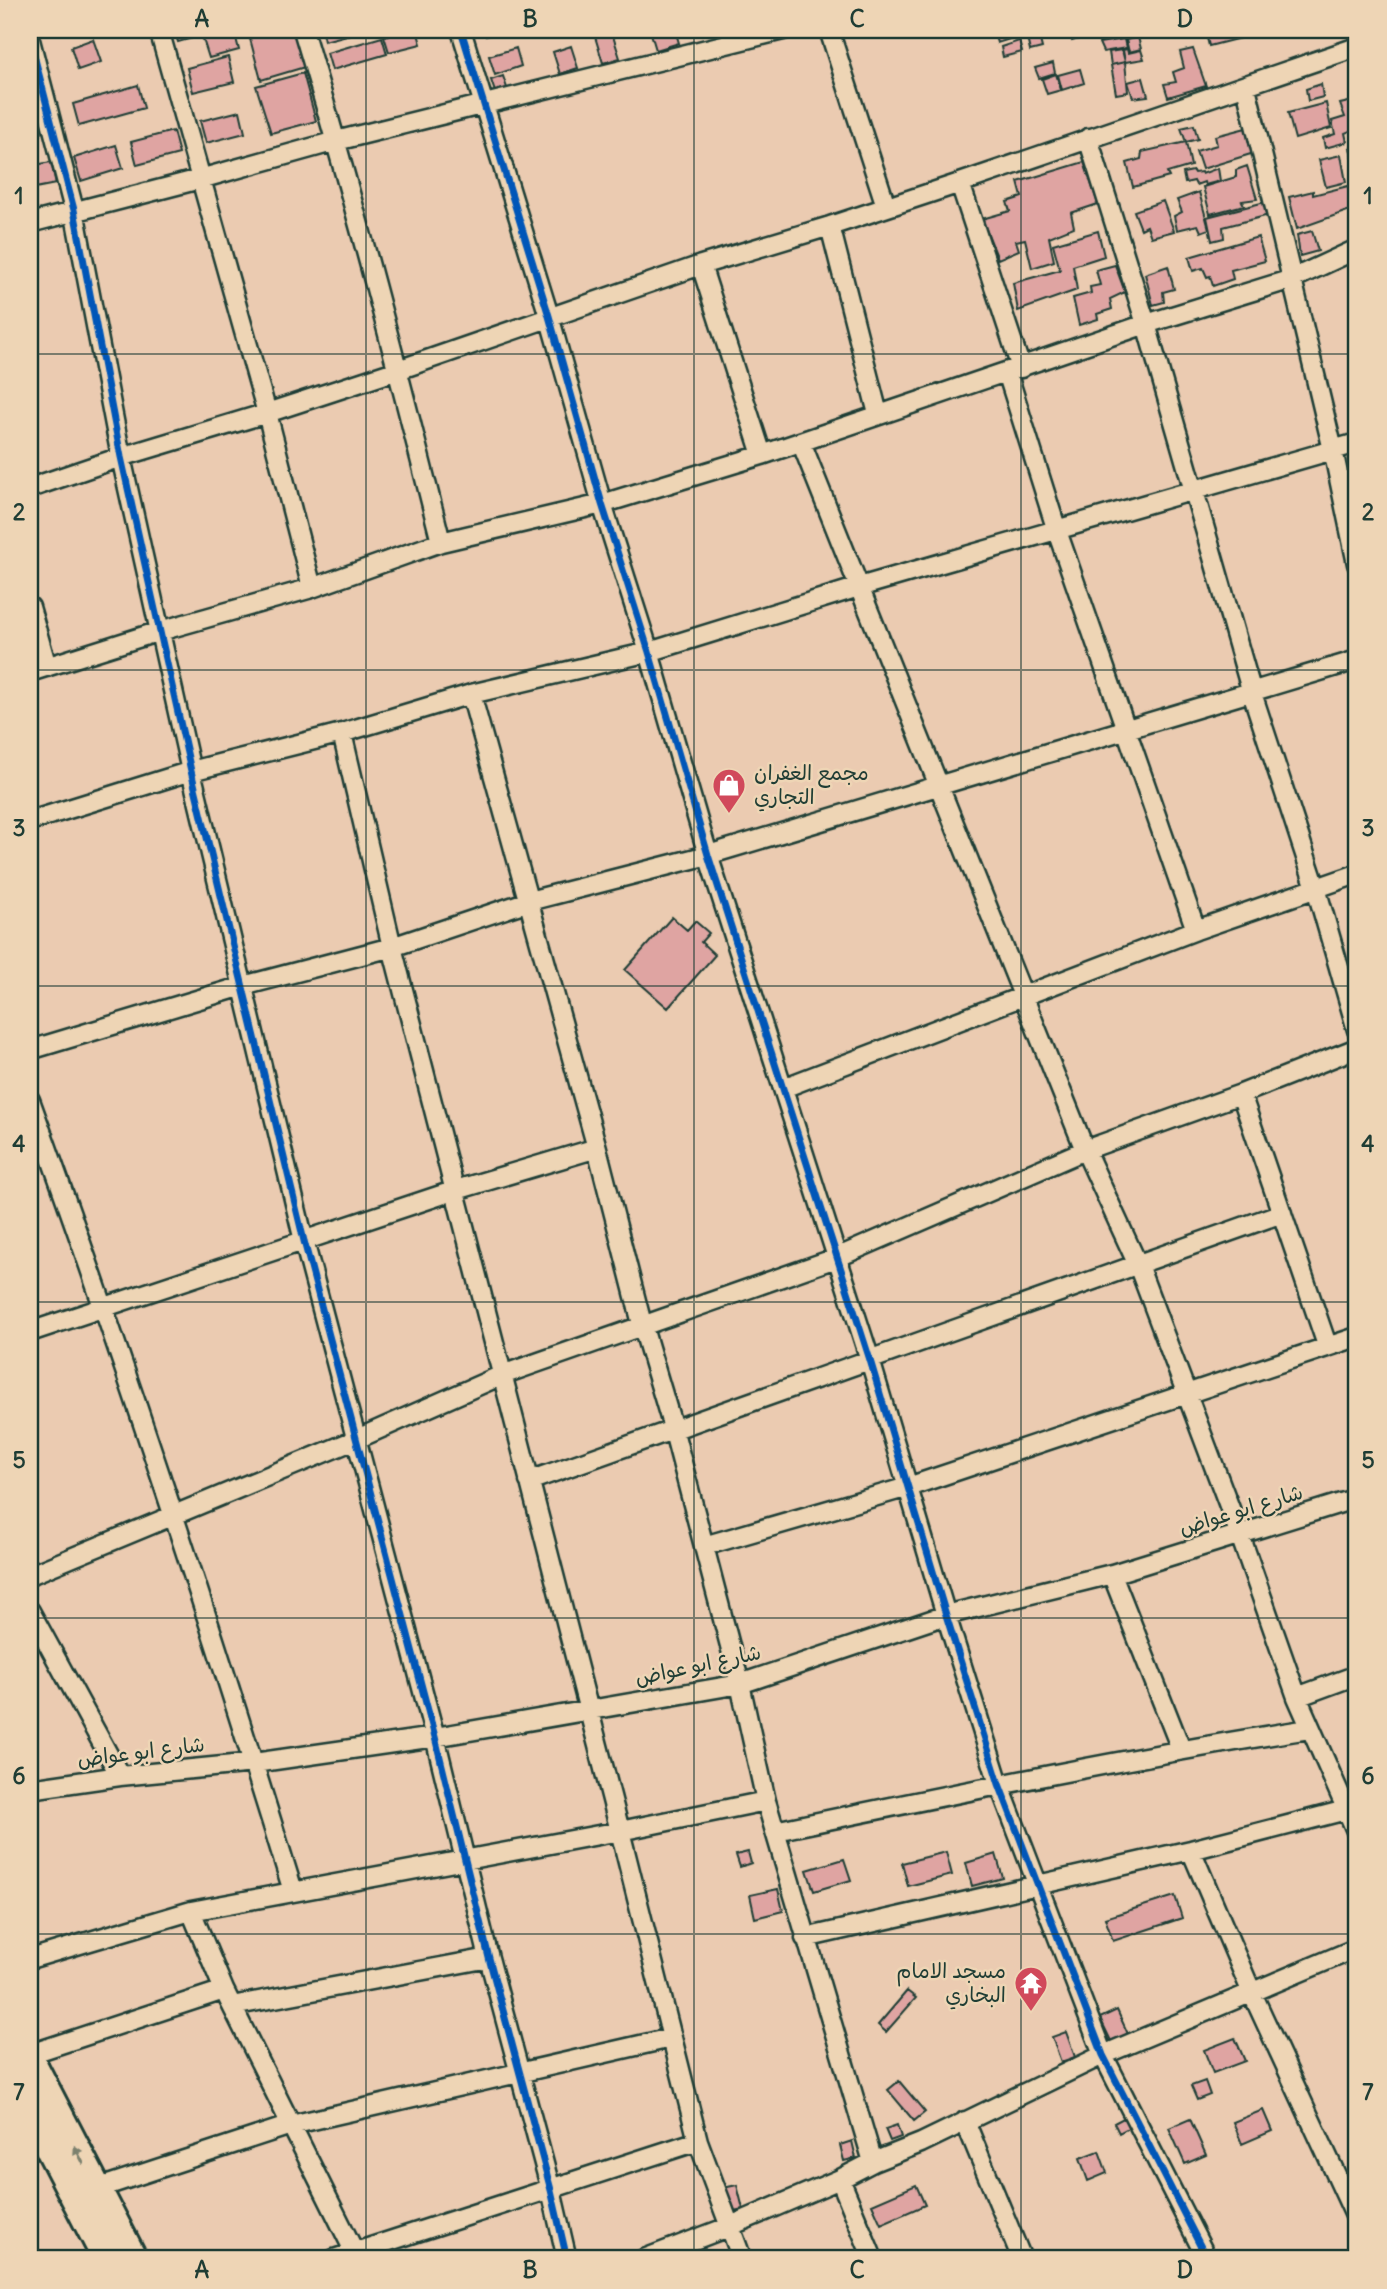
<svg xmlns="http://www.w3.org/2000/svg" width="1387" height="2289" viewBox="0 0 1387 2289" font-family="Delius,'Playpen Sans Arabic',sans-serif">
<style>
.building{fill:#dfa4a2;stroke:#1f3d34;stroke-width:2}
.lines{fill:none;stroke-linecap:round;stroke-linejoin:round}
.street-casing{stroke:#1f3d34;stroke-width:23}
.primary-casing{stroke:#1f3d34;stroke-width:32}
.street{stroke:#eed5b5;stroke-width:18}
.primary{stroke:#eed5b5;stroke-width:26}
.cycleway-casing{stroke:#eed5b5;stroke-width:11}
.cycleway{stroke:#0057b8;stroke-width:7}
.oneway{fill:#7c816e}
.grid{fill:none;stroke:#1f3d34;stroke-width:2;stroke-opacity:0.55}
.labels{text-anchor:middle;stroke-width:5;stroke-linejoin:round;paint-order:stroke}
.poi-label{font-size:21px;fill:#1f3d34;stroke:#eed5b5;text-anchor:start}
.street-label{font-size:21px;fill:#1f3d34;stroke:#eed5b5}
.neatline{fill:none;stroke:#1f3d34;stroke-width:2.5}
.grid-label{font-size:23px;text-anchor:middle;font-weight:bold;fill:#1f3d34}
</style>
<rect width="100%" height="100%" fill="#ebcbb1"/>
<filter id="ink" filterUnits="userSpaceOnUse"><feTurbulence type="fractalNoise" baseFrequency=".0143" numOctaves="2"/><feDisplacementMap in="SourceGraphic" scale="14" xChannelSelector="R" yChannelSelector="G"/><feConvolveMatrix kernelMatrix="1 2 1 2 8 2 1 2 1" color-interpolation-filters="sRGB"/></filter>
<g filter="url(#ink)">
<!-- building -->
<path class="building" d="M174 30H221L178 42Z
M225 30H234L239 50 209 58 202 36Z
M266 30H297L308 66 261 80 249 35Z
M322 30H350L351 34 324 41Z
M407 30H417L421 44 389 52 384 36Z
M484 30H507L486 36Z
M593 30H611L620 58 603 63Z
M650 30H675L679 43 656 50Z
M993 30H1046L1038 32 1042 48 1030 51 1026 34 997 43Z
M1068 30H1086L1088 36 1072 41Z
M1205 30H1272L1209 46Z
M1348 30H1357V37L1351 39Z
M382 37 387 54 332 70 327 53Z
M1138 37 1141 49 1129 52 1126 40Z
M93 39 101 62 78 70 71 47Z
M1124 39 1126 48 1103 52 1099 43Z
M1019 41 1022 52 1003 57 1001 47Z
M571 46 578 68 560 74 553 52Z
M516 48 521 66 495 75 489 56Z
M1127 49 1128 53 1141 50 1144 59 1125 62 1123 50Z
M1193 49 1206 86 1168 97 1164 84 1176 82 1173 72 1184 68 1180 52Z
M1122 50 1125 62 1111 65 1109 52Z
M228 57 234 82 193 92 187 68Z
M1125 62 1128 92 1116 94 1111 65Z
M1053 63 1055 73 1039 78 1035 68Z
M1080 69 1084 83 1062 90 1058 75Z
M303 73 316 121 271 133 256 86Z
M1056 74 1061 90 1047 94 1042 79Z
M503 76 507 88 495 92 491 80Z
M1143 78 1148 96 1133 98 1128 82Z
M1321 84 1323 97 1308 101 1306 89Z
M138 85 144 108 79 126 73 104Z
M1357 100V128L1345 133 1347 142 1325 148 1323 138 1335 134 1332 121 1345 117 1340 104Z
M1326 103 1331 128 1295 139 1288 113Z
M240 111 245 133 206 143 200 121Z
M1194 125 1198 139 1186 142 1181 128Z
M1246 128 1254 153 1202 169 1196 151 1217 145 1215 136Z
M173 131 179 154 137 165 131 142Z
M1186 142 1191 166 1167 173 1169 177 1133 187 1127 163 1141 159 1142 152Z
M116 145 123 168 81 181 74 158Z
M1357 146V159H1353L1350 148Z
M1341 155 1346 182 1326 187 1319 160Z
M51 162 56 184 30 189V166Z
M1084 162 1098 204 1071 213 1074 227 1049 237 1054 261 1032 268 1025 239 1016 241 1019 250 998 259 982 219 1010 211 1007 202 1022 197 1018 182Z
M1247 166 1257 199 1242 201 1244 205 1210 214 1203 187 1236 177V170Z
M1218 168 1220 181 1205 185 1204 182 1196 185 1194 181 1185 183 1183 173 1193 171 1194 173 1201 172 1202 174Z
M1348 186 1353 209 1297 229 1289 197 1313 191V195Z
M1199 192 1209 229 1201 232 1198 225 1177 230 1174 216 1182 212 1177 200Z
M1163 201 1174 231 1151 237 1147 226 1141 229 1134 211Z
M1265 202 1269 215 1223 227 1224 238 1212 241 1207 217Z
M1098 231 1104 256 1073 266 1077 290 1018 311 1013 283 1060 270 1053 244Z
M1312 231 1318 251 1300 256 1297 235Z
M1258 237 1265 261 1231 270 1233 279 1213 286 1210 276 1207 277 1203 268 1193 271 1189 257Z
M1115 265 1125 292 1110 299 1112 309 1097 314 1098 319 1079 325 1073 298 1091 293 1090 287 1100 285 1096 270Z
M1168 266 1174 289 1163 292 1164 302 1153 305 1145 274Z
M672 917 687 930 695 921 709 933 701 942 715 955 668 1008 625 970Z
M748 1852 751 1863 740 1867 736 1855Z
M946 1852 952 1875 908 1886 902 1863Z
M996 1854 1003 1878 972 1886 966 1863Z
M844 1859 851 1880 814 1891 807 1870Z
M778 1889 783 1911 755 1918 750 1895Z
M1175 1896 1182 1918 1113 1941 1105 1918Z
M907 1991 916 1998 886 2032 878 2025Z
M1117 2010 1128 2034 1111 2041 1100 2018Z
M1066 2032 1075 2057 1061 2062 1052 2037Z
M1235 2038 1245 2061 1213 2073 1204 2050Z
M899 2081 925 2112 914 2121 888 2090Z
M1205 2081 1210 2095 1197 2100 1191 2086Z
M1263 2110 1272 2131 1242 2144 1233 2122Z
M1129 2115 1134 2125 1119 2133 1114 2123Z
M1190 2119 1206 2155 1185 2164 1169 2128Z
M897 2125 901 2137 890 2141 885 2129Z
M852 2141 856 2158 844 2161 840 2145Z
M1099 2151 1107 2173 1088 2181 1080 2158Z
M737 2185 743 2209 729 2212 723 2188Z
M916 2185 925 2205 881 2224 872 2204Z"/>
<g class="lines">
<defs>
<path id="street" d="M159 30 267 413 312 588
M303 30C354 199 398 370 441 542
M461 30 549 316 602 504 649 652 708 855 870 1360 946 1615 999 1784 1103 2055 1207 2259
M829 30 886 206
M30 40 74 210 121 457 191 771 304 1241 435 1737 489 1958 551 2190 567 2259
M1246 87 1333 450 1357 564
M1088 138 1146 324 1252 693 1316 888 1357 1030
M960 183 1021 368
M30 223 200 179 336 141 783 30
M830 226 878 414
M701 265 762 455
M1007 372 1057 531 1196 930
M801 442 1085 1150 1138 1265 1240 1535 1297 1697 1357 1833
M30 488 121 457 267 413 398 370 701 265 830 226 960 183 1357 47
M30 607 47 667
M30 672 160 631 312 588 441 542 602 504 762 455 1146 324 1292 279 1357 249
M471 694 597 1148 642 1324 673 1428 740 1684 766 1801 873 2162
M342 733 392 947 620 1831 698 2141 742 2259
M30 821 191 771 342 733 471 694 649 652 859 587 1357 443
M30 1050 243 986 392 947 529 901 708 855 1357 660
M783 1088 1196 930 1357 874
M1241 1094 1327 1345
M30 1100C125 1362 211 1624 293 1891
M30 1332 456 1190 597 1148
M529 1481 1282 1213
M704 1546 908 1487 1357 1337
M1112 1574 1181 1749
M30 1575 357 1439 502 1375 836 1258 1085 1150 1241 1094 1357 1048
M30 1611 120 1776
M1297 1697 1357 1675
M30 1789 120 1776 254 1763 435 1737 740 1684 946 1615 1112 1574 1357 1498
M775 1831C953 1794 1130 1757 1309 1729
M1191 1850 1252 1993 1357 2220
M191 1911 224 1990 358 2259
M805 1938 1191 1850 1346 1810
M30 1959 191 1911 620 1831 766 1801
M232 2006 489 1958
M30 2054 224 1990
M965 2121 1022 2259
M840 2179 873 2259
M96 2189 291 2125 671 2038
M334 2259 698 2141
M644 2259 728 2227 840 2179 873 2162 921 2143 1103 2055 1357 1948
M1352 2259 1357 2257"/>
<path id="primary" d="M30 2058 134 2259
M30 2112 106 2259"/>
</defs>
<!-- street casing -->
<use href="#street" class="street-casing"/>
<!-- primary casing -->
<use href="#primary" class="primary-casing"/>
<!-- street -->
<use href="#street" class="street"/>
<!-- primary -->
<use href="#primary" class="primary"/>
<defs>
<path id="cycleway" d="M461 30 549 316 602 504 649 652 708 855 870 1360 946 1615 999 1784 1103 2055 1207 2259
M30 40 74 210 121 457 191 771 304 1241 435 1737 489 1958 551 2190 567 2259"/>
</defs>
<!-- cycleway casing -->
<use href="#cycleway" class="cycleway-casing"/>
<!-- cycleway -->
<use href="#cycleway" class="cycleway"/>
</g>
<!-- one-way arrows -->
<defs><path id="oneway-solid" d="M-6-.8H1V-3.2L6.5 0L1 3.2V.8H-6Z" transform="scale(1.75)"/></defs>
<use class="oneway" href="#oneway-solid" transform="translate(79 2155) rotate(-117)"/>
</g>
<!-- grid -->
<path class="grid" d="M366 30V2259M694 30V2259M1021 30V2259M30 354H1357M30 670H1357M30 986H1357M30 1302H1357M30 1618H1357M30 1934H1357"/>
<!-- icons -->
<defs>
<symbol id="shop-pin" viewBox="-11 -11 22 30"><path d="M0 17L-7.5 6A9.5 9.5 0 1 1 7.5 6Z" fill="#d1495b" stroke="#eed5b5"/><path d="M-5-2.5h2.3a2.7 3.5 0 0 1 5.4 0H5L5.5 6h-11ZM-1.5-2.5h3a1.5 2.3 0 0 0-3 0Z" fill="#fff"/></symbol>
<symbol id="temple-pin" viewBox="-11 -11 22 30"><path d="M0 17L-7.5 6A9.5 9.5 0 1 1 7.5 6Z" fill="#d1495b" stroke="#eed5b5"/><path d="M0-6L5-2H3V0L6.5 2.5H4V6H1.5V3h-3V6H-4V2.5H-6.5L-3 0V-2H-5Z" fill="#fff"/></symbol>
</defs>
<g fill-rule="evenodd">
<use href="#shop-pin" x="710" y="766" width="38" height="52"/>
<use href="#temple-pin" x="1012" y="1964" width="38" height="52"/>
</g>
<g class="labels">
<!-- poi labels -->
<g class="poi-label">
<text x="754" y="780">مجمع الغفران<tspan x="754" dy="24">التجاري</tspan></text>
<text x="1006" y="1978" text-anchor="end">مسجد الامام<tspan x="1006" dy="24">البخاري</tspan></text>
</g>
<!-- street labels -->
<g class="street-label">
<text transform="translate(1241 1510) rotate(-17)" y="7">شارع ابو عواض</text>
<text transform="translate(698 1665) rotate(-12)" y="7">شارع ابو عواض</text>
<text transform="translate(141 1752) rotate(-7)" y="7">شارع ابو عواض</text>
</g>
</g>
<!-- margin -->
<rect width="1387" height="2289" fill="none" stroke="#eed5b5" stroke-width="77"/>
<rect x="38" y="38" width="1310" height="2212" class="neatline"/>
<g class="grid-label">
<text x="202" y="27">A</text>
<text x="530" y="27">B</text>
<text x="857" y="27">C</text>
<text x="1185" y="27">D</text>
<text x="19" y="204">1</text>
<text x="1368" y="204">1</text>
<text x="19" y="520">2</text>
<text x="1368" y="520">2</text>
<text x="19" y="836">3</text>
<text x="1368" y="836">3</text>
<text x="19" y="1152">4</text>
<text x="1368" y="1152">4</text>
<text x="19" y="1468">5</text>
<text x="1368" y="1468">5</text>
<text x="19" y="1784">6</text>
<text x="1368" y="1784">6</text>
<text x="19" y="2100">7</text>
<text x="1368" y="2100">7</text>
<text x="202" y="2278">A</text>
<text x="530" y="2278">B</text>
<text x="857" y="2278">C</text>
<text x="1185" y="2278">D</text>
</g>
</svg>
